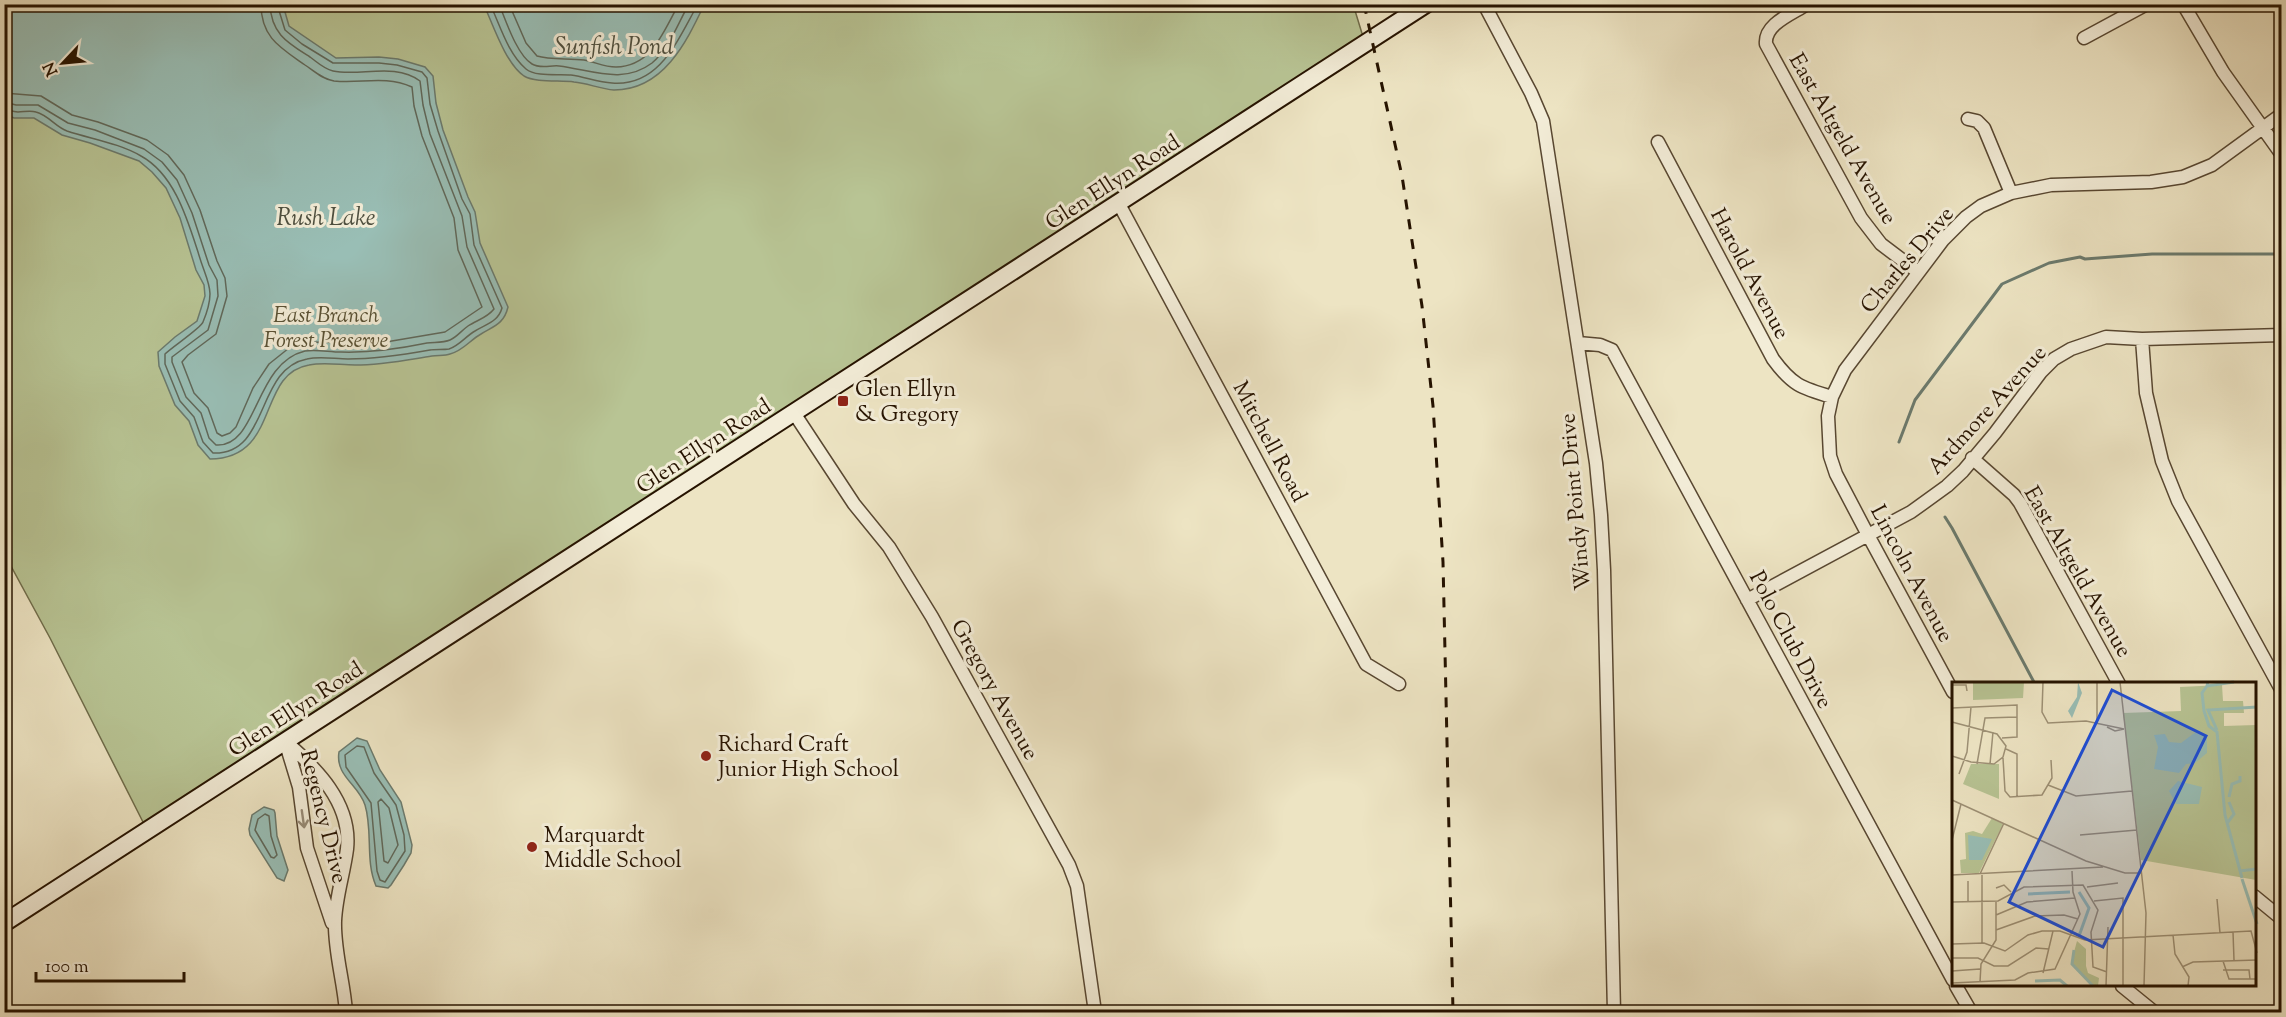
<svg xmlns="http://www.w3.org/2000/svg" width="2286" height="1017" viewBox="0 0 2286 1017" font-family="'Sorts Mill Goudy',serif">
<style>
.green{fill:#b8c494;stroke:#6f6c4a;stroke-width:1.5}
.water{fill:#99beb5;stroke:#6b7a6d;stroke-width:1.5}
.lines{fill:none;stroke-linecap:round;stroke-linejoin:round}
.shore{stroke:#60685a;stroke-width:1.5}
.stream{stroke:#6b7a6d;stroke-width:3}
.street-casing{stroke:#584731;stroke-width:15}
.secondary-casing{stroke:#261300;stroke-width:20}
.street{stroke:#f3edd8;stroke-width:12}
.secondary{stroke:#f3edd8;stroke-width:16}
.rail{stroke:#261300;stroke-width:3;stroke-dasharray:10 10;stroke-linecap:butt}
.oneway{stroke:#978b77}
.poi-dot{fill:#8f2418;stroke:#f3edd8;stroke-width:2}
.labels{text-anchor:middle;stroke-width:6;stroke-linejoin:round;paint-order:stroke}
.street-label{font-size:22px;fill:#261300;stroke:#f3edd8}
.park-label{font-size:22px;font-style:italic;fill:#595134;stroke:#f3edd8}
.poi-label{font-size:22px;fill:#261300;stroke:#f3edd8;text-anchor:start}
.water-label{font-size:24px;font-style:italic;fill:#4e4f3f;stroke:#f3edd8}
.inset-river{fill:none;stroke:#99beb5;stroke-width:3}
.inset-road{fill:none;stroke:#9d9075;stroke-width:1.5}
.view{fill:#1d4ed8;fill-opacity:0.15;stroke:#1d4ed8;stroke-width:3}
.inset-edge{fill:none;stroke:#261300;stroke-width:3}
</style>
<rect width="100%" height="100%" fill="#ede4c3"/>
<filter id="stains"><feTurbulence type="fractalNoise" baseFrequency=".00333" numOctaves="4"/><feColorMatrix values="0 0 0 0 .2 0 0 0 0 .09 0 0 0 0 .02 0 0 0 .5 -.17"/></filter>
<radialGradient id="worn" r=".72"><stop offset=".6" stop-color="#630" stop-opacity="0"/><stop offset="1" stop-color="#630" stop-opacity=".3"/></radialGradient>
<!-- green -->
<path class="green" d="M1353 4 1364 40 146 828 50 638 5 555 4 5Z"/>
<!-- water -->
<path class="water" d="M5 4 283 5 289 26 336 58 379 57 398 59 425 67 433 76 436 103 443 130 468 197 475 212 480 243 508 307C504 324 494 326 481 334 470 340 463 351 450 354 445 356 438 355 432 356 406 360 382 365 355 365 340 365 324 362 309 365 256 374 281 458 210 459L198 445 189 421 175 405 159 366 158 352 175 337 197 321 205 296 204 285 196 270 180 218 166 188 152 172 139 161 90 143 62 135 34 118H14L5 114Z
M484 5H704C686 43 663 90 614 90 600 89 587 83 574 82 560 80 536 83 524 76 506 64 493 25 484 5Z
M357 738 367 741 380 770 401 802 412 845 411 853 404 865 391 885 388 888 376 886C365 861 373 831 365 805 359 785 335 776 339 752Z
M264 807 274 810 275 813 277 836 288 870 284 881 277 878 250 835 249 829 252 815Z"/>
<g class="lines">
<!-- shore -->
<path class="shore" d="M490 4C500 25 508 54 526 69 535 77 558 74 571 75 585 77 598 82 612 83 660 87 678 39 698 4
M499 4C506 21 517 55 532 64 540 69 551 65 559 66 592 70 623 85 652 63 669 49 678 23 689 4
M509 4 526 43 537 56C550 60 569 58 584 60 595 62 604 67 616 67 653 66 663 31 679 4
M4 93 41 96 72 115 98 122 147 140 168 155 184 175 200 210 217 261 225 278 227 296 216 334 188 355 182 362 194 393 208 408 217 433 222 436 230 433 236 427 253 388 269 364 289 348 305 342 380 343 445 332 482 307 458 250 454 218 422 136 414 106 412 87C384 75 361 84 334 81 322 79 314 71 305 65 281 48 261 38 261 4
M4 102 16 105H38L68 123 95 130 144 149 162 162 177 180 192 213 209 265 217 280 218 296 208 330 172 357V362L186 397 201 413 209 438 216 445C258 448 254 363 305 351 316 349 329 352 341 352 371 353 398 349 427 343 434 342 443 343 450 340 457 337 461 331 468 326 477 320 487 318 494 309L467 247 462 216 430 134 423 105 420 81C395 62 359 77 333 71 324 69 317 62 310 57 288 43 271 34 270 4
M4 109C9 110 13 112 18 112 24 112 30 110 36 112 48 115 56 127 67 131 91 139 119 143 141 156 174 174 187 218 198 252 207 284 217 288 203 322 201 328 172 347 165 354V364L180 401 194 417 203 442 213 453C270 455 255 369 307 359 320 356 335 359 348 359 377 359 402 355 430 350 436 349 443 350 449 349 459 346 466 336 475 331 486 324 498 322 502 308L474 245 470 214 462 199 438 131 430 104 427 78 422 72 397 65 379 63H333L302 44 285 30 277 4
M357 746 364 747 374 773 396 805 404 835 405 851 385 882 380 880 377 871 371 803 346 767 345 755Z
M381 799 389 808 398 845 388 863 384 861 378 802Z
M265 814 269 816 271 836 277 855 274 858 271 857 255 830 258 819Z"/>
<!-- stream -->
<path class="stream" d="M1899 442 1915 400 2002 284 2049 263 2080 257 2085 259 2152 254H2282
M1945 517 1952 528 2035 684"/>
<defs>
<path id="street" d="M1484 4 1531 93 1543 121 1596 463 1601 515 1604 570 1614 1012
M1807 4C1792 14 1764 24 1766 44L1861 218 1881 244 1918 272
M2183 4 2223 72 2282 155
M2084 38 2147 4
M1968 119 1977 121 1984 128 2011 193
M1658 142 1773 359C1792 385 1801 388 1832 397
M1119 204 1366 664 1399 684
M2142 339 2146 393 2162 461 2178 501 2282 691
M1578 343 1600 345 1612 350 1953 980
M794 413 854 504 889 547 932 617 1069 865 1077 886 1095 1012
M1972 458 2014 495 2020 503 2119 684
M1747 600 1911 512 1947 486 1963 471 1995 433 2041 372 2054 359 2071 349 2106 337 2142 339 2282 335
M1953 692 1868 535 1836 474 1830 456 1828 416 1832 397 1845 370 1943 240 1966 217 1981 206 2011 193 2051 185 2151 182 2183 177 2212 165 2282 114
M285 741C316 768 352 803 347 849 344 873 336 896 335 921 334 951 344 982 346 1012
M285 741 299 787 307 848 332 923
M2254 896 2282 919
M1956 986 1971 1012
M2122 986 2154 1012"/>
<path id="secondary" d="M4 923 1426 4"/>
</defs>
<!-- street casing -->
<use href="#street" class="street-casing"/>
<!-- secondary casing -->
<use href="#secondary" class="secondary-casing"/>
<!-- street -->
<use href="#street" class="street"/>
<!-- secondary -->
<use href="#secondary" class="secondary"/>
<!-- rail -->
<path class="rail" d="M1364 4 1402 176 1422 306 1433 406 1443 562 1453 1012"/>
</g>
<!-- one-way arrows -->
<defs><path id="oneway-shaft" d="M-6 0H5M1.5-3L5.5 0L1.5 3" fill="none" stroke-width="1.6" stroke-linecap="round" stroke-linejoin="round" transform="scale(1.5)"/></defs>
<use class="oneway" href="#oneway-shaft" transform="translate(303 819) rotate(82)"/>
<!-- markers -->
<g class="poi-dot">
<rect x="837" y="395" width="12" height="12" rx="3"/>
<circle cx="706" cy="756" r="6"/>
<circle cx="532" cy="847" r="6"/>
</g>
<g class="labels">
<!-- street labels -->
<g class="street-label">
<text transform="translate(1844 138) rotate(60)" y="8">East Altgeld Avenue</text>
<text transform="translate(1112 181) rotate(-33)" y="8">Glen Ellyn Road</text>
<text transform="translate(1906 259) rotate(-50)" y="8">Charles Drive</text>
<text transform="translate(1751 273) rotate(62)" y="8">Harold Avenue</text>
<text transform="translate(1986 409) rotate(-48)" y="8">Ardmore Avenue</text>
<text transform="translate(1271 441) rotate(62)" y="8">Mitchell Road</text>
<text transform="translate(703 445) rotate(-33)" y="8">Glen Ellyn Road</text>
<text transform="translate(1574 502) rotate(-95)" y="8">Windy Point Drive</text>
<text transform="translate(2079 571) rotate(60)" y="8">East Altgeld Avenue</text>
<text transform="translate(1913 573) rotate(62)" y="8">Lincoln Avenue</text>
<text transform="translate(1792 639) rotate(62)" y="8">Polo Club Drive</text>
<text transform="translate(996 689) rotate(61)" y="8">Gregory Avenue</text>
<text transform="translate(295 708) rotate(-33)" y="8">Glen Ellyn Road</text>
<text transform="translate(325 816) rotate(76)" y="8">Regency Drive</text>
</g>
<!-- park labels -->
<g class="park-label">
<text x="326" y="322">East Branch<tspan x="326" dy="25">Forest Preserve</tspan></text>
</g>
<!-- poi labels -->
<g class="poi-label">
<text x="855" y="396">Glen Ellyn<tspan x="855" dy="25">&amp; Gregory</tspan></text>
<text x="718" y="751">Richard Craft<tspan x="718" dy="25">Junior High School</tspan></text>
<text x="544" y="842">Marquardt<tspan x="544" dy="25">Middle School</tspan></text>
</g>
<!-- water labels -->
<g class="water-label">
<text x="614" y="54">Sunfish Pond</text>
<text x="326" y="225">Rush Lake</text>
</g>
</g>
<!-- overview -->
<g transform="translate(1952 682)">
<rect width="304" height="304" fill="#ede4c3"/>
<path d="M21 0H72L71 16 21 18ZM270 3 271 19H291L292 31H272V44L304 43V198L189 178 171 31 229 29 228 5ZM19 82H47V117L11 102ZM40 136 51 142 27 191H9L8 178 14 177 13 151 21 149 30 152ZM125 259 134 267V284L136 291 147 296 146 304H140L119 281Z" fill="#b8c494"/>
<path d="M126 0 130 11 120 36 116 29 125 15ZM245 49 255 54V71L243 81 234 82 227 91 202 87 206 65 202 53 213 52 217 60 229 61ZM226 99 250 105 247 122H224L217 109ZM16 153 40 157 30 178H17Z" fill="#99beb5"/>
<path class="inset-river" d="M256 0 255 4 282 0M255 4 250 11 252 29 257 44 265 50 273 133 290 196M265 48 256 28 305 25M277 115 280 102 288 99V94M276 140 282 132 277 120M287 189 305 187M290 197 305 242M127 210 137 226 127 254M76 212 118 210M122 268 120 282 141 304M83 299 108 298 115 304"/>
<path class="inset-road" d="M91 0 90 30 96 41 134 39 172 47M168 0 194 231 192 304M0 3H14L15 9M0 26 65 23V55L50 56M0 40 45 52 54 64 51 75 42 82 19 80 0 74M145 41V0M155 45 163 49 172 47M54 67 65 72V115M51 76 53 109 58 115 90 113 100 96 99 78M25 82 33 36 65 35M38 82 41 50M7 92 15 70 19 25M96 103 124 114 180 109M0 118 134 179 173 191H190M128 153 185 148M0 158 9 122M28 192 52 141M0 193 151 185M135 205 166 201M44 206 52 203 59 210M265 217 268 251M16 219V199M142 219 171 216V304M0 220 46 219 72 205 131 203 146 228 139 250 141 285 155 290M44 233 75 220 123 216M44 248 83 234 112 233 126 237M281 250 282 278M221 253 223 272 237 295 236 304M30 261V193M0 262 32 261 53 269 76 253 90 249H108L133 258 299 249 305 271M0 276H26L42 284H56L84 266 97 267M271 279 277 297H305M230 285 241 280 305 278M271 288H297L298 297M0 289 28 287M91 291 101 249M28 300 29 282 44 258V219M0 301 63 298 76 291 103 287 128 232 121 210 120 189M154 304 156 245"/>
<path class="view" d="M160 8 254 54 151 265 57 220Z"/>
<rect width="304" height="304" class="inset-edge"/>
</g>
<!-- margin -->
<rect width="2286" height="1017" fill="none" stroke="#ede4c3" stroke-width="24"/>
<rect x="6" y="6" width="2274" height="1005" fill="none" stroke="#261300" stroke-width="3"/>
<rect x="12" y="12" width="2262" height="993" fill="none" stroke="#261300" stroke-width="1.5"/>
<!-- north arrow -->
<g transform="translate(63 63) rotate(244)" stroke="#f3edd8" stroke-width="4.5" paint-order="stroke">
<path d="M0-4.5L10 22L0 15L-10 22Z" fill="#261300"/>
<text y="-9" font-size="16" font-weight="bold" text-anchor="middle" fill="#261300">N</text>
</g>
<!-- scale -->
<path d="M36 972v9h148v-9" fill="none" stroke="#261300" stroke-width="3"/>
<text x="45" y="972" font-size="18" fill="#261300" stroke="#f3edd8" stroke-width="4.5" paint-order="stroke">100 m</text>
<rect width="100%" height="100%" filter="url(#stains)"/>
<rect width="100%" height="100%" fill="url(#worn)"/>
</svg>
